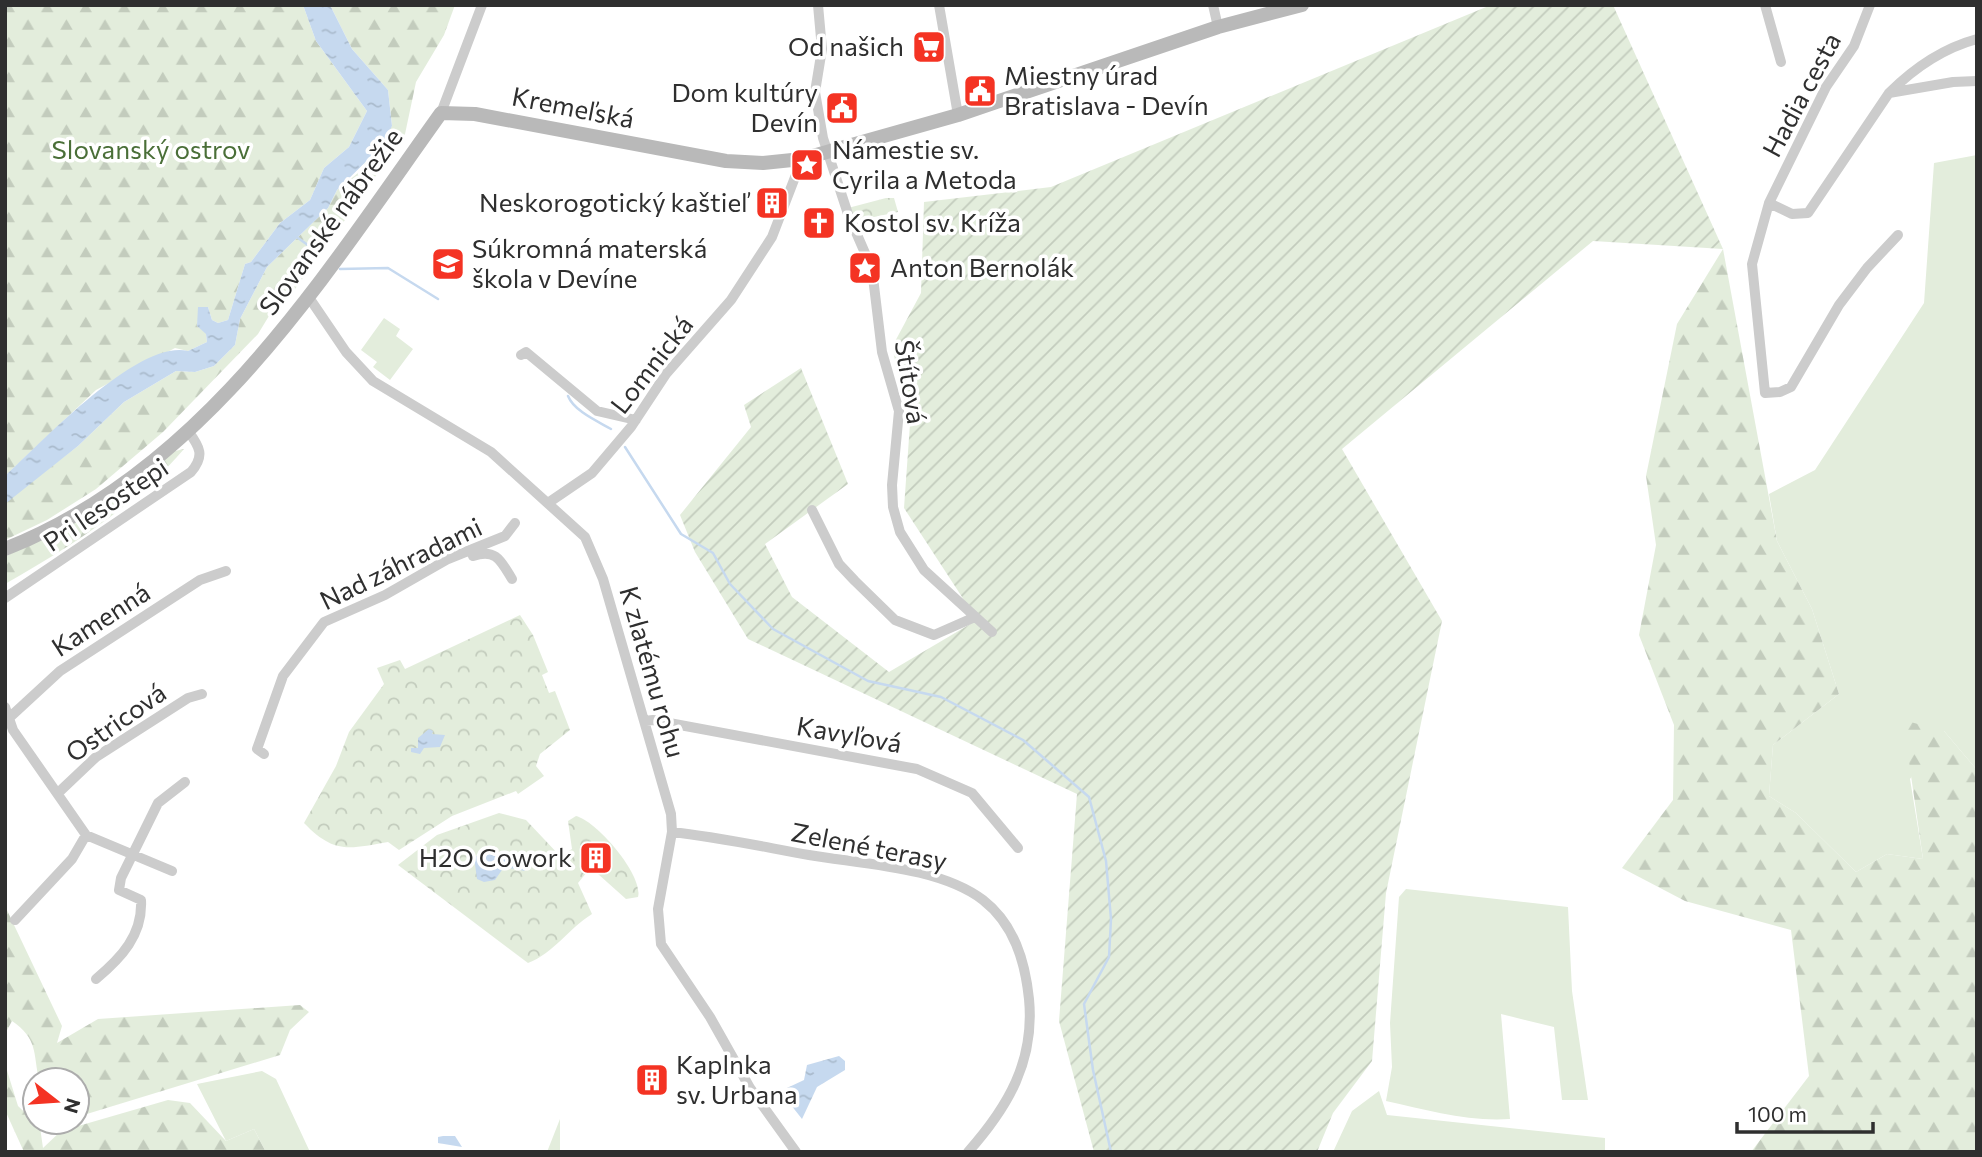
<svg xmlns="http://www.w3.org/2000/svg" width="1982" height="1157" viewBox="0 0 1982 1157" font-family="Commissioner,sans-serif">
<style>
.grass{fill:#e3eddc}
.forest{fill:url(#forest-firs)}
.park{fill:url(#park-crowns)}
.garden{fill:url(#garden-furrows)}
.water{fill:url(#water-ripples)}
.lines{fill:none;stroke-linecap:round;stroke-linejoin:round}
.stream{stroke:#c6d9ef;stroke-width:2.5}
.street{stroke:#ccc;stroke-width:10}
.secondary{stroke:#b9b9b9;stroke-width:14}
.labels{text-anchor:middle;stroke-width:7;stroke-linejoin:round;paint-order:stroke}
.poi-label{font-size:26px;fill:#2f2f2f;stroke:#fff;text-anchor:start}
.street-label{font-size:26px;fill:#2f2f2f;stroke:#fff}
.park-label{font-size:26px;fill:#4a6f38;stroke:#fff}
</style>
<defs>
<pattern id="forest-firs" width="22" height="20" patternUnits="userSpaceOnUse" patternTransform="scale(1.75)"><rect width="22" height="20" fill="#e3eddc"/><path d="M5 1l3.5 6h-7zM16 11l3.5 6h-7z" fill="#c3ccbd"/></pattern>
<pattern id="park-crowns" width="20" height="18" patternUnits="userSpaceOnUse" patternTransform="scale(1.75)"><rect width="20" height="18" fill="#e3eddc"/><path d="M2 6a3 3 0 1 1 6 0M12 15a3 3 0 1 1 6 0" fill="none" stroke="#c3ccbd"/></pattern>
<pattern id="garden-furrows" width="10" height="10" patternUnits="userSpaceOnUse" patternTransform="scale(1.75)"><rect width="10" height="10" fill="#e3eddc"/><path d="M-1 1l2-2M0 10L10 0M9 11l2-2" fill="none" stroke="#c3ccbd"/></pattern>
<pattern id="water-ripples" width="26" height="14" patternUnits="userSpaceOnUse" patternTransform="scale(1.75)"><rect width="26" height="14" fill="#c6d9ef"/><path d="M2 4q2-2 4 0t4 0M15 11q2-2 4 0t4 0" fill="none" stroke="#aabbcd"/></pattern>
</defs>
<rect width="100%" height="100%" fill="#fff"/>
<!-- grass -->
<path class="grass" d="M1977 155V770L1944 731 1910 779 1923 859 1887 854 1856 872 1796 813 1769 796 1773 745 1839 694 1812 609 1777 541 1769 494 1815 470 1924 303 1934 163Z
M384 318 400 329 396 336 413 349 390 380 373 367 377 362 361 350Z
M1406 889 1568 907 1572 991 1588 1100H1562L1554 1027 1501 1014 1510 1119C1469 1122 1426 1110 1386 1101L1392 1067 1390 1023 1399 897Z
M262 1071 276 1079 310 1152H266L254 1129 226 1141 197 1084Z
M1379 1091 1387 1115 1605 1138V1152H1333L1352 1111Z"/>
<!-- forest -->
<path class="forest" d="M5 5H303L316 41 367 111 349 147 324 168 310 200 280 223 251 262 245 264 228 320 218 323 212 320 208 307 199 314 197 326 206 333 207 342 188 351 175 348 96 390 5 476Z
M330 5H455L444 35 416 82 405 134 324 250 286 301 272 311 258 334 163 432 96 489 47 520 5 540V504L14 495 78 446 124 402 176 371 195 372 214 366 235 345 240 319 267 267 328 208 337 190 358 173 392 126 388 90 352 49Z
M1723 249 1777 541 1812 609 1839 694 1773 745 1769 796 1796 813 1856 872 1887 854 1923 859 1903 720 1944 731 1977 770V1152H1751L1809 1076 1791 930 1685 901 1622 868 1673 800 1674 725 1639 635 1656 545 1646 476 1677 324Z
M184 449C134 507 71 546 5 584V557L105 502 171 452Z
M5 906 62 1026 57 1043 98 1019 300 1005 309 1012 290 1030 280 1055 77 1117V1080H39C33 1052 38 1039 12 1021L5 1034Z
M5 1064 18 1106 40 1127 43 1148 61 1131 168 1100 190 1103 226 1141 254 1129 266 1152H24L5 1110Z
M560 1119V1152H547Z"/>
<!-- park -->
<path class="park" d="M886 198H894L898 212 855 221 848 208Z
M520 615 533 635 548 672 542 675 549 693 555 691 570 730 540 754 536 766 544 776 518 794 516 791 452 816 399 850 388 842C348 849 334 854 304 823L336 766 349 732 384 684 377 668 400 660 405 669Z
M499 813 526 820 560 856 572 849 568 821 576 816C597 821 644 876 638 897L626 899 598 874 587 872 578 883 592 914C568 929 554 953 528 963L398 865 437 835Z"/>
<!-- garden -->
<path class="garden" d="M1491 5H1613L1723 249 1593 241 1342 449 1442 621 1386 893 1372 1061 1333 1113 1317 1152H1094L1059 1021 1077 794 748 639 695 552 680 515 751 427 744 405 801 368 848 484 765 544 792 597 889 672 977 620 904 508 910 424 892 347 921 293 924 202 1051 187Z"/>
<!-- water -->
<path class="water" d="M303 5H330L352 49 388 90 392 126 382 146 337 190 328 208 267 267 240 319 235 345 214 366 195 372 176 371 124 402 78 446 5 504V476C42 442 138 339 188 351L207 342 206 334 197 326 198 307H208L212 320 218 323 228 320 245 264 251 262 280 223 310 200 324 168 349 147 367 111 316 41Z
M429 729 433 731 432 734 445 735 440 747 424 748 420 754 411 752V748H418V738Z
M486 853 519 863 525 871 504 867 495 880 484 882 477 879 474 857Z
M839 1056 845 1061V1070L817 1087 802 1119 787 1100V1088L804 1080 807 1065Z
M443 1136H455L462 1147 438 1143V1137Z"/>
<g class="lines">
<!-- stream -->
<path class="stream" d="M294 235 320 254
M340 269 388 268 438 299
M568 396C574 411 597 421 611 429
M625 447 681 534 713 553 730 584 773 629 868 681 941 697 1023 740 1089 797 1106 861 1111 919 1109 957 1084 1004 1093 1070 1111 1152"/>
<!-- street -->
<path class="street" d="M818 5 822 49 815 92 823 138 848 214 872 269 882 352 899 411 892 485 893 507 900 532 924 570 992 632
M939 5 958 115
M1213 5 1218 27
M1765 5 1781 62
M1870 5 1854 46 1826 87 1769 203 1752 264 1765 393 1780 392 1791 387 1839 305 1867 268 1898 235
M1889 93 1953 82 1977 81
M441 113 482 5
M1769 203 1792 214 1808 213 1889 93C1913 69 1944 48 1977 39
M308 296 346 352 373 381 491 452 585 537 603 579 671 814 672 832 658 909 661 944 710 1017 750 1088 796 1152
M521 355 526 352 597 411 636 420
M548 503 592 473 631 427 666 374 731 300 772 237 802 159
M812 510 839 564 855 581 895 620 934 635 975 617
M473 556C496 548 501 561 512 579
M5 598 191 472C205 456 200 447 188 431
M5 707 13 730 86 835 172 871
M9 718 60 671 200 580 226 571
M644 721 653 720 917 769 972 793 1018 848
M264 754 257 749 283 676 324 622 385 595 448 559 505 536 515 523
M58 793 96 757 188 698 202 694
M672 832C718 837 764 847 809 855 862 864 940 867 983 900 1014 924 1025 961 1029 999 1035 1061 1008 1107 968 1152
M15 920 72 859 86 835
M96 979C121 958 143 935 141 900L119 890 121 878 158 803 185 782"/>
<!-- secondary -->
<path class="secondary" d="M5 549C204 471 322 279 441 113L475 114 726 161 763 163 802 159 958 115 1218 27 1302 5"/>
</g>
<!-- icons -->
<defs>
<symbol id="supermarket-square" viewBox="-11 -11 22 22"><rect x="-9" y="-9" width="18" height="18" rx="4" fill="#f43323" stroke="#fff"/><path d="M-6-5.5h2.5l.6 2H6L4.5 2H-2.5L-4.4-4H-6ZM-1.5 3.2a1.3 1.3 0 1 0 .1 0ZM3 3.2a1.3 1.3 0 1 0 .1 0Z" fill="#fff"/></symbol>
<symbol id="civic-square" viewBox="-11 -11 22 22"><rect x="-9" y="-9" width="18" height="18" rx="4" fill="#f43323" stroke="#fff"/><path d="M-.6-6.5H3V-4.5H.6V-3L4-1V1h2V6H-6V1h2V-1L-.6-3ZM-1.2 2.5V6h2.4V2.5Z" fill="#fff"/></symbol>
<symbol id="sight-square" viewBox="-11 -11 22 22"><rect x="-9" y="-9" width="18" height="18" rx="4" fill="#f43323" stroke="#fff"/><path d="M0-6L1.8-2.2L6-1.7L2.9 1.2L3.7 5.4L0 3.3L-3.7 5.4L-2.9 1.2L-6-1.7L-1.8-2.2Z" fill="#fff"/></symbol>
<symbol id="building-square" viewBox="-11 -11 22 22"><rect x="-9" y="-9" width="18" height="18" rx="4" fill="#f43323" stroke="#fff"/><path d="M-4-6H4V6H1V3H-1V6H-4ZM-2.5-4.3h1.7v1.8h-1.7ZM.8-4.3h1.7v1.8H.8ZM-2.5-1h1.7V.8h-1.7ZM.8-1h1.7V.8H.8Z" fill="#fff"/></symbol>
<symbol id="church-square" viewBox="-11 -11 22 22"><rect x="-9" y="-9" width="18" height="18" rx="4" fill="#f43323" stroke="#fff"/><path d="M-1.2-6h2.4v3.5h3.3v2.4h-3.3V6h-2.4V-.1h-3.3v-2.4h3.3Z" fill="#fff"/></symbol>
<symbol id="school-square" viewBox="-11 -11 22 22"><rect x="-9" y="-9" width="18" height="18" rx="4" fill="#f43323" stroke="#fff"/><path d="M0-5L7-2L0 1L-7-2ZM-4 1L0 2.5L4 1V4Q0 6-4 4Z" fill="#fff"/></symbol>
</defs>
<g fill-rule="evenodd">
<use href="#supermarket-square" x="910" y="28" width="38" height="38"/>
<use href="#civic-square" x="961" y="72" width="38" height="38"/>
<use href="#civic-square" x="823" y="89" width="38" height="38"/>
<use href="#sight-square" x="788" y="146" width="38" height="38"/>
<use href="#building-square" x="753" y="184" width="38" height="38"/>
<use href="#church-square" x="800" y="204" width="38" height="38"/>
<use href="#school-square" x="429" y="245" width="38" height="38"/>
<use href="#sight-square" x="846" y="249" width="38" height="38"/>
<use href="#building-square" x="577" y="839" width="38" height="38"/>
<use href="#building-square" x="633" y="1061" width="38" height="38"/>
</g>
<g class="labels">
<!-- poi labels -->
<g class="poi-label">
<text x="904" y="56" text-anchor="end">Od našich</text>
<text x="1004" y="85">Miestny úrad<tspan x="1004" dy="30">Bratislava - Devín</tspan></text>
<text x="818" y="102" text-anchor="end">Dom kultúry<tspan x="818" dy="30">Devín</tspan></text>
<text x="832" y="159">Námestie sv.<tspan x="832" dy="30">Cyrila a Metoda</tspan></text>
<text x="748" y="212" text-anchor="end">Neskorogotický kaštieľ</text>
<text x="844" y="232">Kostol sv. Kríža</text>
<text x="472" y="258">Súkromná materská<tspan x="472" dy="30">škola v Devíne</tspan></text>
<text x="890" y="277">Anton Bernolák</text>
<text x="572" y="867" text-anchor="end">H2O Cowork</text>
<text x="676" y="1074">Kaplnka<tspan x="676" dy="30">sv. Urbana</tspan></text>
</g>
<!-- street labels -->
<g class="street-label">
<text transform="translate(1802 95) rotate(-62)" y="9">Hadia cesta</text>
<text transform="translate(573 108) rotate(11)" y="9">Kremeľská</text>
<text transform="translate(331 222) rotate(-54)" y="9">Slovanské nábrežie</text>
<text transform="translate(652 365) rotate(-52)" y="9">Lomnická</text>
<text transform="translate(910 382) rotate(81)" y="9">Štítová</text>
<text transform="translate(106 505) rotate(-34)" y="9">Pri lesostepi</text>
<text transform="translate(401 564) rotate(-26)" y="9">Nad záhradami</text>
<text transform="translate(101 620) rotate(-33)" y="9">Kamenná</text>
<text transform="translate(652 672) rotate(74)" y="9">K zlatému rohu</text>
<text transform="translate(116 723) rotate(-35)" y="9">Ostricová</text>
<text transform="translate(849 735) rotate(10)" y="9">Kavyľová</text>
<text transform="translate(869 847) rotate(11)" y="9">Zelené terasy</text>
</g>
<!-- park labels -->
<g class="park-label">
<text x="151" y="159">Slovanský ostrov</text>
</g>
</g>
<!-- border -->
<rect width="1982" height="1157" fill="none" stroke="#2f2f2f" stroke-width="14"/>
<!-- north arrow -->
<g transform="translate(56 1101) rotate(107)"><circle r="33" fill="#ffffff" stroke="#acacac" stroke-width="2"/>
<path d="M0-5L12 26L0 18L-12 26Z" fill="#f43323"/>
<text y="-10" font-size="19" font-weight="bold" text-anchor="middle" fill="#2f2f2f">N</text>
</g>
<!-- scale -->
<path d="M1737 1122v10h136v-10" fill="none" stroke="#2f2f2f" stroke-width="3.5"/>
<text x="1748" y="1122" font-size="21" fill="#2f2f2f" stroke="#ffffff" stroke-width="5" paint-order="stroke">100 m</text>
</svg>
